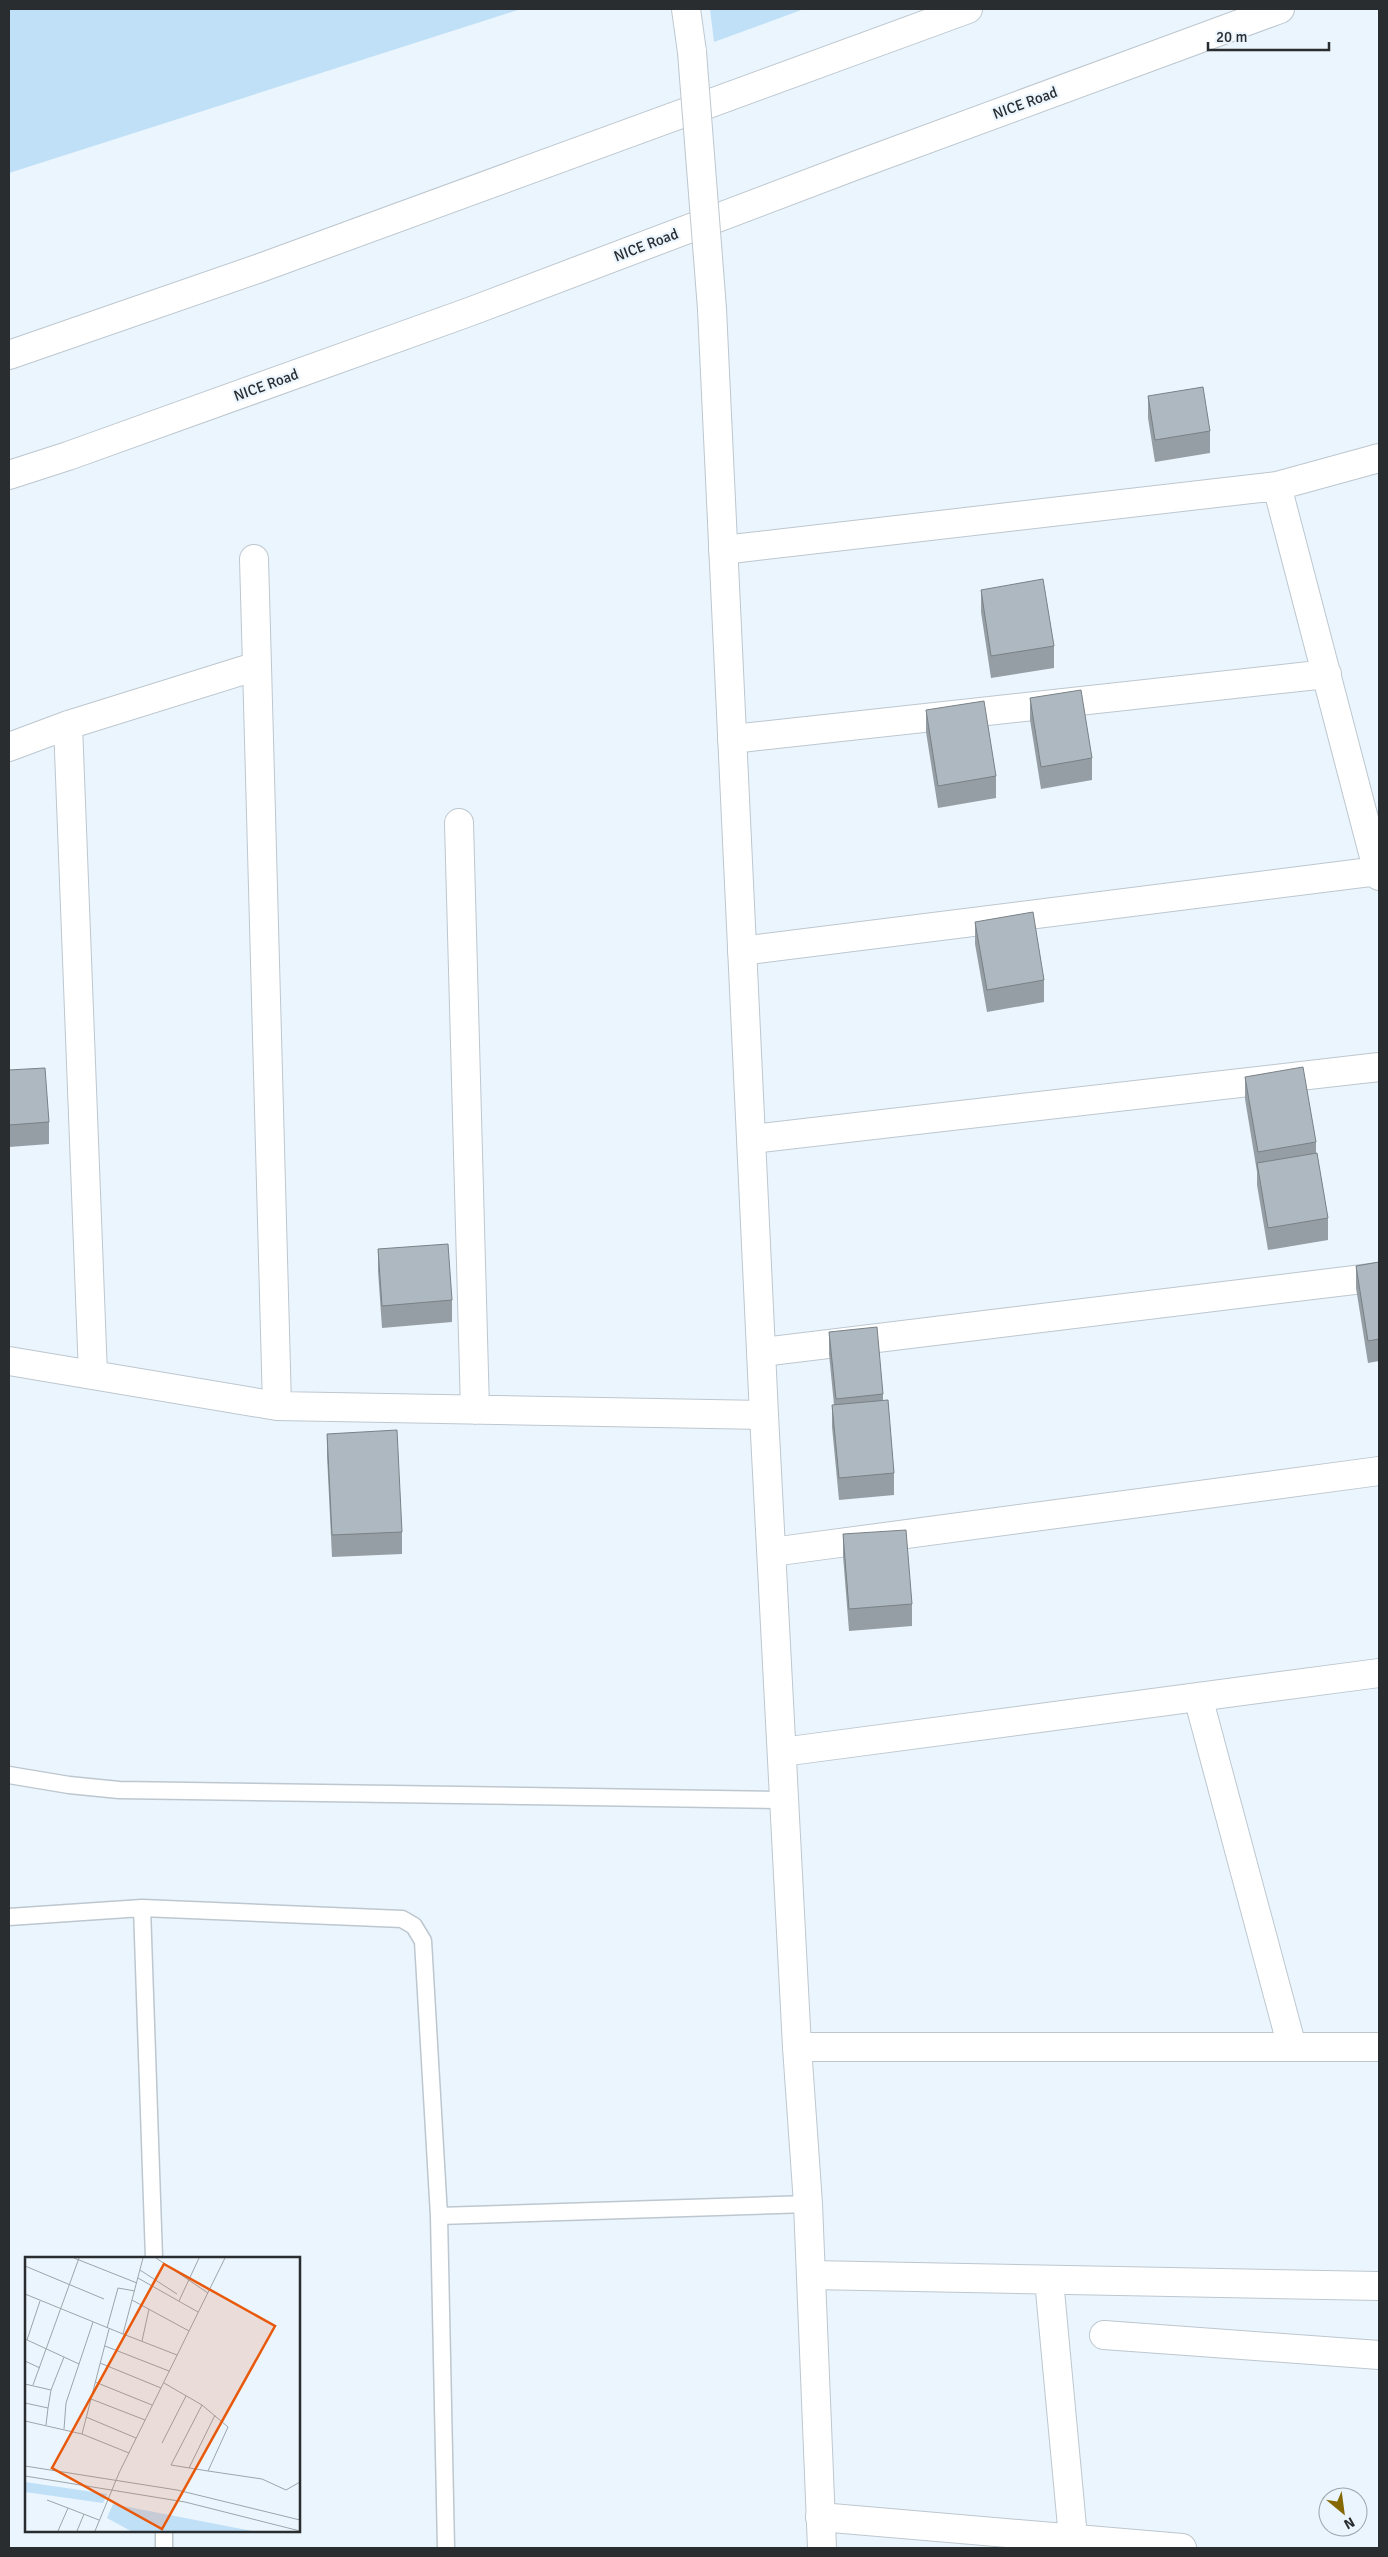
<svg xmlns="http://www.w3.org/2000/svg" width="1388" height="2557" viewBox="0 0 1388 2557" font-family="Signika,sans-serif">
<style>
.green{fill:#c0e0f8}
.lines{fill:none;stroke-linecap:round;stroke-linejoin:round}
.lane-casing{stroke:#bdc7cf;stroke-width:19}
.street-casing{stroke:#bdc7cf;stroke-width:30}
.secondary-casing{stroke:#bdc7cf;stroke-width:30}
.highway-casing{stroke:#bdc7cf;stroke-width:30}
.lane{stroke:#fff;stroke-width:16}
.street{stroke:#fff;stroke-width:28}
.secondary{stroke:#fff;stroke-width:28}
.highway{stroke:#fff;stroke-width:28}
.secondary-bridge-casing{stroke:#bdc7cf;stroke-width:30;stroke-linecap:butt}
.secondary-bridge{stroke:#fff;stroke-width:28}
.wall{fill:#959ea5}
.building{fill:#adb8c0;stroke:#798186}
.labels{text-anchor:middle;stroke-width:4.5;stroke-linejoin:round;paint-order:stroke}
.street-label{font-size:15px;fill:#292d30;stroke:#eaf5fd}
.inset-road{fill:none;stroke:#9da5ab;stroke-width:1}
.view{fill:#e8590c;fill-opacity:0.15;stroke:#e8590c;stroke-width:2.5}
.inset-edge{fill:none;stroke:#292d30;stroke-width:2.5}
</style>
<rect width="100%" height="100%" fill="#eaf5fd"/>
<!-- green -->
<path class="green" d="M9 9H521L9 173Z
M710 9H804L714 42Z"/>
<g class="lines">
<defs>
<path id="lane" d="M9 1775 69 1785 119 1790 785 1800
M142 1908 154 2258
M9 1917 142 1908 402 1919 414 1926 423 1941 439 2216
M164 2531V2548
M446 2548 439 2216 808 2204"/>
<path id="street" d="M1277 486 1379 876
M723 550 1277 486 1379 458
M254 559 257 666
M68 725 93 1375
M732 739 1327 674
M9 747 68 725 257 666 277 1406
M459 823 475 1410
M742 951 1378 871
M752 1139 1379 1067
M762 1352 1379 1277
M9 1361 277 1406 764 1415
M772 1552 1379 1471
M1198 1697 1292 2047
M782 1752 1379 1673
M797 2047H1379
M811 2275 1379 2286
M1049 2280 1074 2548
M1104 2335 1379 2355
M820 2517 1182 2548"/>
<path id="secondary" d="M686 9 692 52
M712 309 764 1415 797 2047 808 2204 822 2548"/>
<path id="highway" d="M9 355 260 268 968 9
M9 475 68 456 469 312 857 165 1280 9"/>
</defs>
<!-- lane casing -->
<use href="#lane" class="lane-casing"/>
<!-- street casing -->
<use href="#street" class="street-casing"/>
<!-- secondary casing -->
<use href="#secondary" class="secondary-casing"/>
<!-- highway casing -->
<use href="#highway" class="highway-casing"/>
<!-- lane -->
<use href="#lane" class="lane"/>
<!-- street -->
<use href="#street" class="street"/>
<!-- secondary -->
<use href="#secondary" class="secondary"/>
<!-- highway -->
<use href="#highway" class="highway"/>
<defs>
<path id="secondary-bridge" d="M692 52 712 309"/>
</defs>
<!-- secondary-bridge casing -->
<use href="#secondary-bridge" class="secondary-bridge-casing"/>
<!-- secondary-bridge -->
<use href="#secondary-bridge" class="secondary-bridge"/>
</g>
<!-- wall -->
<path class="wall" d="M1148 396 1210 431V453L1155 462 1148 418Z
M981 590 1054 646V668L991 678 981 612Z
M1030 698 1092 758V780L1041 789 1030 720Z
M926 710 996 776V798L938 808 926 732Z
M975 922 1044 980V1002L987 1012 975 944Z
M9 1070 49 1122V1144L9 1147Z
M1245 1077 1316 1142V1153L1328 1218V1240L1268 1250 1257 1185V1172L1245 1099Z
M378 1249 452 1300V1322L382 1328 378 1271Z
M1379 1262V1361L1368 1363 1356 1288V1266Z
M829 1332 883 1394V1401L894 1473V1495L839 1500 832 1427V1405H834L829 1354Z
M327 1434 402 1532V1554L332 1557 327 1456Z
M843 1534 912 1604V1626L849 1631 843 1556Z"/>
<!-- building -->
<path class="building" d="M1203 387 1210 431 1155 440 1148 396Z
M1043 579 1054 646 991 656 981 590Z
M1081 690 1092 758 1041 767 1030 698Z
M984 701 996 776 938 786 926 710Z
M1033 912 1044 980 987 990 975 922Z
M1303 1067 1316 1142 1258 1152 1245 1077Z
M45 1068 49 1122 9 1125V1070Z
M1317 1153 1328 1218 1268 1228 1257 1163Z
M448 1244 452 1300 382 1306 378 1249Z
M1379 1262V1339L1368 1341 1356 1266Z
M877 1327 883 1394 836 1399 829 1332Z
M888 1400 894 1473 839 1478 832 1405Z
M397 1430 402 1532 332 1535 327 1434Z
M906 1530 912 1604 849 1609 843 1534Z"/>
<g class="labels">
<!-- street labels -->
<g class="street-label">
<text transform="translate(1025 103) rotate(-20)" y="5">NICE Road</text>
<text transform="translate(646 245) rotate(-21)" y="5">NICE Road</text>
<text transform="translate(266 385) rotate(-20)" y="5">NICE Road</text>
</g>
</g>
<!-- overview -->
<g transform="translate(25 2257)">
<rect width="275" height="275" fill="#eaf5fd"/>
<path d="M0 225 82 237 78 246 0 235ZM88 247 227 274H106L82 261Z" fill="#c0e0f8"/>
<path class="inset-road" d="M49 1 112 26M118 1 98 77 152 98M131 1 183 36M0 9 79 42M115 13 152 37M113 21 173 55M0 37 98 77M107 43 164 74M154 44 174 1M82 71 93 31 110 34M0 82 54 107 68 65M2 83 15 44M117 84 124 52M80 89 144 114M0 104 15 111M75 106 136 131M70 125 127 148M139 126 177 148 203 170 183 214 237 222 261 233 275 225M0 127 26 133 23 151M8 128 54 1M26 133 39 100M66 142 120 163M0 146 23 151 21 168M177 148 146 208 183 214M61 160 111 181M0 164 57 177 104 196M39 172 41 146 54 107M57 177 84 72M137 186 161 139M0 209 152 233 275 263M164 211 190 158M0 219 160 245 275 274M22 243 43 251M33 274 43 251 74 263M52 274 59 257M70 274 94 216 200 1"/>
<path class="view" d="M139 7 250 69 137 272 27 211Z"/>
<rect width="275" height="275" class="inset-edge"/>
</g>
<!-- border -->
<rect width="1388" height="2557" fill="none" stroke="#292d30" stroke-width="20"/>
<!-- north arrow -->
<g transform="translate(1343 2512) rotate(151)"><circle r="24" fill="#eaf5fd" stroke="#9da5ab"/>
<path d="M0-4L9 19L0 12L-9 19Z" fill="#866903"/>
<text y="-8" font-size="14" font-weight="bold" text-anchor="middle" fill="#292d30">N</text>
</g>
<!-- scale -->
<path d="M1208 42v8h121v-8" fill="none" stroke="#292d30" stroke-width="2.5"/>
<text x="1216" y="42" font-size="15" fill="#292d30" stroke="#eaf5fd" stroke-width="4" paint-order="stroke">20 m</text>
</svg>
